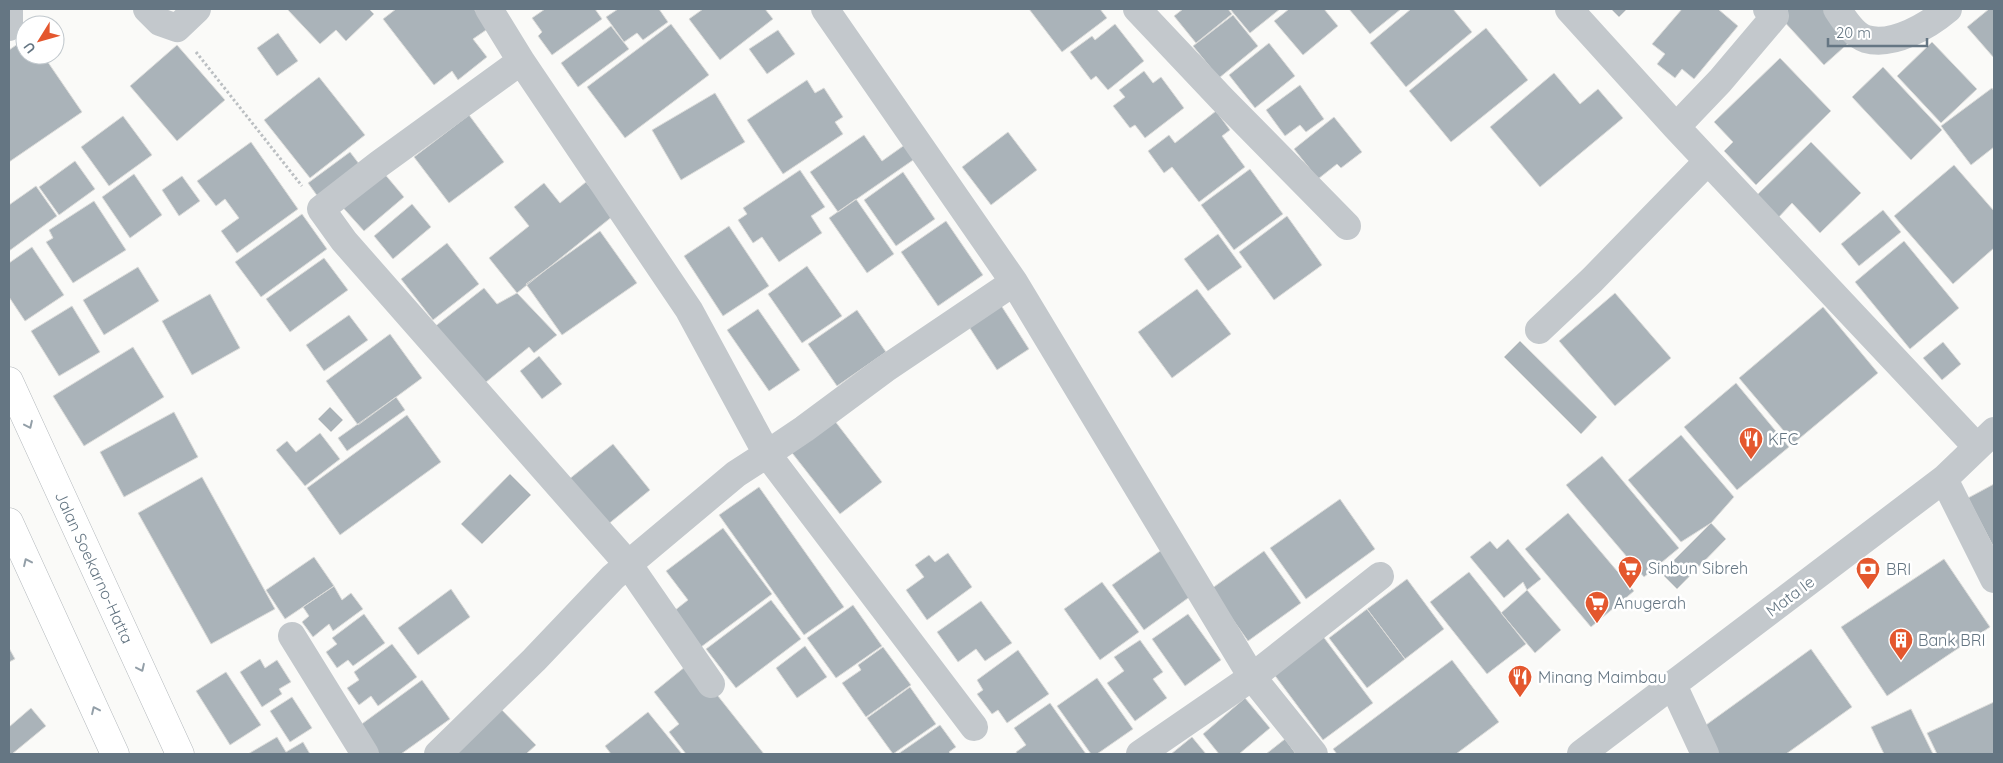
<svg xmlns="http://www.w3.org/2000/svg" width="2003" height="763" viewBox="0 0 2003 763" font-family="Quicksand,sans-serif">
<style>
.building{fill:#aab3b9;stroke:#dcdcda}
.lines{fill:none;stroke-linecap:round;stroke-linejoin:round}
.highway-casing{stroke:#b4b9bd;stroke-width:29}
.path{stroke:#bbbfc2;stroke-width:3;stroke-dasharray:2.5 2.5;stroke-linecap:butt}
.minor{stroke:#c3c8cc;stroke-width:28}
.highway{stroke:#fff;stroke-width:28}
.oneway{stroke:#939fa8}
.labels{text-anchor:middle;stroke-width:5;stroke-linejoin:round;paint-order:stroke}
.poi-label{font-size:16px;fill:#657683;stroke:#fff;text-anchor:start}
.street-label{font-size:16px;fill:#657683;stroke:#fff}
</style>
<rect width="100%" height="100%" fill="#fafaf8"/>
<!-- building -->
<path class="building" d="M287 9H369L374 14 346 41 336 30 320 44Z
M396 9H474L489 28 473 39 487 57 458 80 452 71 434 85 383 19Z
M545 9H595L602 19 552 55 538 36 542 32 532 18Z
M618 9H659L668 22 643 40 637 33 624 42 606 17Z
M703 9H765L773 19 720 60 689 19Z
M1029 9H1100L1107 18 1062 52Z
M1183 9H1228L1232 14 1196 43 1174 16Z
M1230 9H1280L1250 33Z
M1289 9H1324L1338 26 1303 55 1274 21Z
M1349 9H1401L1370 34Z
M1411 9H1453L1472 32 1406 87 1370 43Z
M1611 9H1627L1619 17Z
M1682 9H1718L1738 26 1694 79 1682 69 1675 78 1657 64 1665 54 1652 44Z
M1789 9H1826L1853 39 1824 65 1780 17Z
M1989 9H1994V58L1967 27Z
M1233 15 1258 46 1219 78 1193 46Z
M671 24 709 75 625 138 587 87Z
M1115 24 1144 61 1108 90 1096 76 1091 80 1070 52 1092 36 1095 40Z
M611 26 629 49 578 87 561 63Z
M1486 28 1528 80 1451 142 1409 91Z
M778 30 795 54 767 74 749 49Z
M278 33 298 61 277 76 257 48Z
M25 39V55H43L82 112 9 162V50Z
M1932 42 1977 89 1941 123 1897 76Z
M1269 43 1295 76 1255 108 1229 75Z
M177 45 225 100 177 141 130 86Z
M1780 58 1831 111 1756 185 1724 151 1733 142 1714 122Z
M1883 67 1942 130 1911 160 1852 97Z
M1144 71 1153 83 1161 77 1184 108 1145 138 1135 125 1130 128 1113 106 1125 97 1119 90Z
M1554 73 1580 104 1598 89 1623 118 1540 187 1490 127Z
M319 77 365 135 310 178 264 120Z
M807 80 815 93 824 88 843 117 835 122 843 134 783 174 747 120Z
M1300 85 1324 119 1306 132 1300 125 1285 136 1266 110Z
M1992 88 1994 91V147L1971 165 1941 126Z
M715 93 745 142 681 180 652 130Z
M1216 111 1230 130 1222 136 1245 167 1199 202 1172 167 1164 173 1148 151 1169 135 1175 143Z
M469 115 504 162 449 203 414 157Z
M123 116 152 155 109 186 81 147Z
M1334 117 1362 152 1341 168 1337 164 1318 179 1294 149Z
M1008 132 1037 170 991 205 962 167Z
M864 135 882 161 906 144 916 158 838 212 810 172Z
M251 142 298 209 237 253 221 231 239 218 225 199 216 206 197 181Z
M1811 142 1861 193 1820 233 1792 203 1776 220 1754 198Z
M350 152 363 169 321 201 308 183Z
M75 161 95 189 59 215 39 187Z
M1954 165 1994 211V248L1953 284 1894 216Z
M378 166 404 197 364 231 337 201Z
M1250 169 1283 214 1234 250 1201 205Z
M800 170 825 207 811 216 822 233 779 262 762 237 753 243 738 220 747 214 743 208Z
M903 172 935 219 896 246 864 200Z
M134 174 162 215 130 238 102 197Z
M182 176 200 201 179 216 162 190Z
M586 182 613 216 517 293 489 258 529 226 514 207 544 183 560 203Z
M36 186 57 216 9 251V205Z
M856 199 894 254 867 273 829 218Z
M94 201 126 250 73 283 46 242 53 238 49 230Z
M412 204 431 227 393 259 374 236Z
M1883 210 1901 232 1859 266 1841 244Z
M302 214 327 249 261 297 235 262Z
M1287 216 1322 265 1274 300 1239 252Z
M946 221 983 275 938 306 901 252Z
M729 226 769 286 723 316 684 256Z
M600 231 637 283 562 335 526 284Z
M1218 234 1242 267 1208 291 1184 259Z
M1904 241 1959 308 1910 349 1855 282Z
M447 243 479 284 433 320 401 279Z
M32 247 64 295 25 321 9 297V263Z
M324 258 348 290 290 332 266 299Z
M807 266 842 316 802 343 768 294Z
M138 267 159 301 104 335 83 300Z
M484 288 497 304 517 293 557 335 534 353 529 347 480 387 433 328Z
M1197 289 1231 334 1172 378 1138 332Z
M1615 293 1671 358 1615 406 1559 341Z
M210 294 240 348 192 375 162 321Z
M997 299 1029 349 997 370 964 319Z
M72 306 100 352 59 376 31 331Z
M1823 307 1878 373 1794 443 1739 378Z
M758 309 800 370 769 391 727 330Z
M857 310 886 352 837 386 808 344Z
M349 315 368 340 324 371 306 345Z
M390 334 422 378 358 425 326 381Z
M1520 341 1597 417 1581 434 1504 357Z
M1943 342 1961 364 1942 380 1923 358Z
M133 347 164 397 84 446 53 396Z
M539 356 562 384 542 399 520 371Z
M1736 383 1789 447 1737 490 1684 427Z
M396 397 405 410 347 451 338 438Z
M330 407 343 420 331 432 318 419Z
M174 412 198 457 124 497 100 452Z
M407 415 441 462 340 535 307 488Z
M831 416 882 482 840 514 789 449Z
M320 433 340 459 305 486 276 450 287 441 296 452Z
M1681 435 1734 497 1711 523 1681 542 1628 480Z
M613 444 650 490 601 530 563 484Z
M1602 456 1679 548 1644 577 1566 485Z
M510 474 531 495 482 544 461 524Z
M202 477 275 609 211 644 138 513Z
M1994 484V548L1968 498Z
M759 487 844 607 804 635 719 515Z
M1340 499 1375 549 1306 599 1270 548Z
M1568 513 1634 591 1591 627 1525 549Z
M1711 523 1726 539 1677 589 1661 573Z
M723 528 772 594 701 647 674 611 688 600 666 571Z
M1508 539 1541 579 1527 590 1523 582 1504 598 1470 557 1490 541 1497 549Z
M1163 549 1195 593 1144 630 1112 585Z
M1264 551 1301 603 1248 641 1211 589Z
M948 553 972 587 927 620 906 590 924 577 915 565 929 555 935 562Z
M314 557 334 586 285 619 266 590Z
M1944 559 1990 627 1887 696 1841 627Z
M1469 572 1526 644 1487 674 1430 602Z
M1407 579 1444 629 1405 659 1367 609Z
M1102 582 1139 632 1100 660 1064 609Z
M334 586 342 600 351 593 363 609 333 631 329 624 313 637 302 622 309 616 303 607Z
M451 589 470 617 418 655 398 628Z
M1527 590 1561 630 1535 653 1501 613Z
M771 600 801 639 736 688 706 649Z
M981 601 1012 643 985 661 976 649 958 662 937 632Z
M853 605 882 646 836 678 807 638Z
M1367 609 1405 659 1367 688 1329 638Z
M364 614 385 643 353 666 348 660 337 668 326 652 337 644 332 638Z
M1188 614 1221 660 1185 686 1152 639Z
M1322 635 1373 703 1323 740 1273 673Z
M1140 640 1163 672 1153 679 1167 698 1135 721 1107 683 1124 671 1114 657Z
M392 644 417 677 378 706 371 696 359 705 347 688 359 680 354 672Z
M805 646 827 677 797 698 776 668Z
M883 647 911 685 866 717 842 683 861 670 858 665Z
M9 648 15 659 9 662Z
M1811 649 1852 707 1786 754H1716L1699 730Z
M1018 650 1049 694 1007 723 998 710 992 714 977 694 983 690 977 680Z
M260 659 265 668 277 660 291 682 279 689 282 694 262 707 240 672Z
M1452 660 1499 722 1456 754H1337L1333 749Z
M691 662 764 754H686L669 732 679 724 654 692Z
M226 672 261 725 230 745 196 691Z
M1097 678 1133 729 1097 754H1091L1057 706Z
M422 680 450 719 401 754H379L359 726Z
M910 687 936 724 893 754 867 718Z
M292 697 312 728 290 742 270 711Z
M1245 698 1270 728 1239 754H1219L1203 734Z
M1994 702V754H1937L1927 733Z
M1050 703 1086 754H1017L1016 752 1026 745 1014 728Z
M499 707 536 745 526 754H450Z
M31 708 46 726 12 754H9V727Z
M1911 709 1933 754H1884L1871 727Z
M648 712 682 754H611L605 746Z
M940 725 956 747 949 752 951 754H898Z
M277 737 286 752 303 742 310 754H248Z
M1192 737 1206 754H1171Z
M1285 739 1296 754H1266Z"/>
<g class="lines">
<defs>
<g id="highway">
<path id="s1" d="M9 381 180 754"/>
<path d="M9 522 115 754"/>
</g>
</defs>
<!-- highway casing -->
<use href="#highway" class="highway-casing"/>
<!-- path -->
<path class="path" d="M196 52 302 186"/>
<!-- minor -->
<path class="minor" d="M147 9 160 22 177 28 197 9
M489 9 521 61 689 310 767 454 804 429 885 369 1014 282
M825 9 1014 282 1252 677 1314 754
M1137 9 1222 99 1347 226
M1569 9 1676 127 1976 446
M1837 9C1844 19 1853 35 1866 39 1893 47 1929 25 1948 9
M9 27V9
M521 61 379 164 321 209 344 241 628 564 711 684
M1676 127 1720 81 1775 16 1767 9
M1539 330 1592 280 1708 161
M1944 479 1994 579
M292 636 365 754
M1673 685 1705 754
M438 754 534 660 613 577 736 474 767 454 974 727
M1140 754 1252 677 1380 576
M1581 754 1944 479 1994 431"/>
<!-- highway -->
<use href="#highway" class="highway"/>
</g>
<!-- one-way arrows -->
<defs><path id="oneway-chevron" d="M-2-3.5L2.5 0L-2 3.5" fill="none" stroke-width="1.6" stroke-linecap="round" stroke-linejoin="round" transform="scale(1.25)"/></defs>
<g class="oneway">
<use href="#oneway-chevron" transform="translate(29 425) rotate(65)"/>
<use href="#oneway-chevron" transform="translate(27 562) rotate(-115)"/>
<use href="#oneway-chevron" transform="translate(141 668) rotate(65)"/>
<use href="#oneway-chevron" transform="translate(95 710) rotate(-115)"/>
</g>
<!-- icons -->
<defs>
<symbol id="restaurant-pin" viewBox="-11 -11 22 30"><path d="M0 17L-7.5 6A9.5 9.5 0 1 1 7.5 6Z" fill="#e4572e" stroke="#fff"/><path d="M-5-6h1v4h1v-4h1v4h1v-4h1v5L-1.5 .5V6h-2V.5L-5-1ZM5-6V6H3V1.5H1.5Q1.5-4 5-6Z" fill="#fff"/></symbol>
<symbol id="supermarket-pin" viewBox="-11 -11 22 30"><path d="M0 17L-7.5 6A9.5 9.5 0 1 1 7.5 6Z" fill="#e4572e" stroke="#fff"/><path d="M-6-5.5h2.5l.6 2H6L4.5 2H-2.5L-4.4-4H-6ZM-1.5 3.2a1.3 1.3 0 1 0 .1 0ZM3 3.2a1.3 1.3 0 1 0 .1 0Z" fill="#fff"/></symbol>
<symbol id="bank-pin" viewBox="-11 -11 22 30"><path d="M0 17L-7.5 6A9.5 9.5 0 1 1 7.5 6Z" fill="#e4572e" stroke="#fff"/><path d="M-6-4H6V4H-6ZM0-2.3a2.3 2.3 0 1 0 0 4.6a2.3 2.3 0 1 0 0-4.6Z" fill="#fff"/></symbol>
<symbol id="building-pin" viewBox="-11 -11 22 30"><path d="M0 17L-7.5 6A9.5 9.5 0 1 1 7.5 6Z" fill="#e4572e" stroke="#fff"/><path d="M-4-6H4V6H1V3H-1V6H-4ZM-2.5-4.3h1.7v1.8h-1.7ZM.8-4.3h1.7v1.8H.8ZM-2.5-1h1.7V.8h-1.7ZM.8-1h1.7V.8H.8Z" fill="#fff"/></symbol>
</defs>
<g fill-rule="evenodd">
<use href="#restaurant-pin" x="1737" y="425" width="28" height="38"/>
<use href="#supermarket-pin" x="1616" y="554" width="28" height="38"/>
<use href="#bank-pin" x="1854" y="555" width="28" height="38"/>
<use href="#supermarket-pin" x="1583" y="589" width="28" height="38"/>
<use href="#building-pin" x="1887" y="626" width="28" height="38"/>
<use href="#restaurant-pin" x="1506" y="663" width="28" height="38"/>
</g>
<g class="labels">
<!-- poi labels -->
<g class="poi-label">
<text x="1768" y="445">KFC</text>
<text x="1648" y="574">Sinbun Sibreh</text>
<text x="1886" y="575">BRI</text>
<text x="1614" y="609">Anugerah</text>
<text x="1918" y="646">Bank BRI</text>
<text x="1538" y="683">Minang Maimbau</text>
</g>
<!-- street labels -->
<g class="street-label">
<text dy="6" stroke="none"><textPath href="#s1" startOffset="205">Jalan Soekarno-Hatta</textPath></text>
<text transform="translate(1790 596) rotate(-37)" y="6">Mata Ie</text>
</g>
</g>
<!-- border -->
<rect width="2003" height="763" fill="none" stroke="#657683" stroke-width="20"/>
<!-- north arrow -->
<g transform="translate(40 40) rotate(233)"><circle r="24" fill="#ffffff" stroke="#c1c8cd"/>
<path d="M0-4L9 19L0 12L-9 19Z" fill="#e4572e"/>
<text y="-8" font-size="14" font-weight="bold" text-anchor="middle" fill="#657683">U</text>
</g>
<!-- scale -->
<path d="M1828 38v8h99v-8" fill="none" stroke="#657683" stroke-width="2.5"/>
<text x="1836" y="38" font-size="15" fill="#657683" stroke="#ffffff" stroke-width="4" paint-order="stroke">20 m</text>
</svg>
